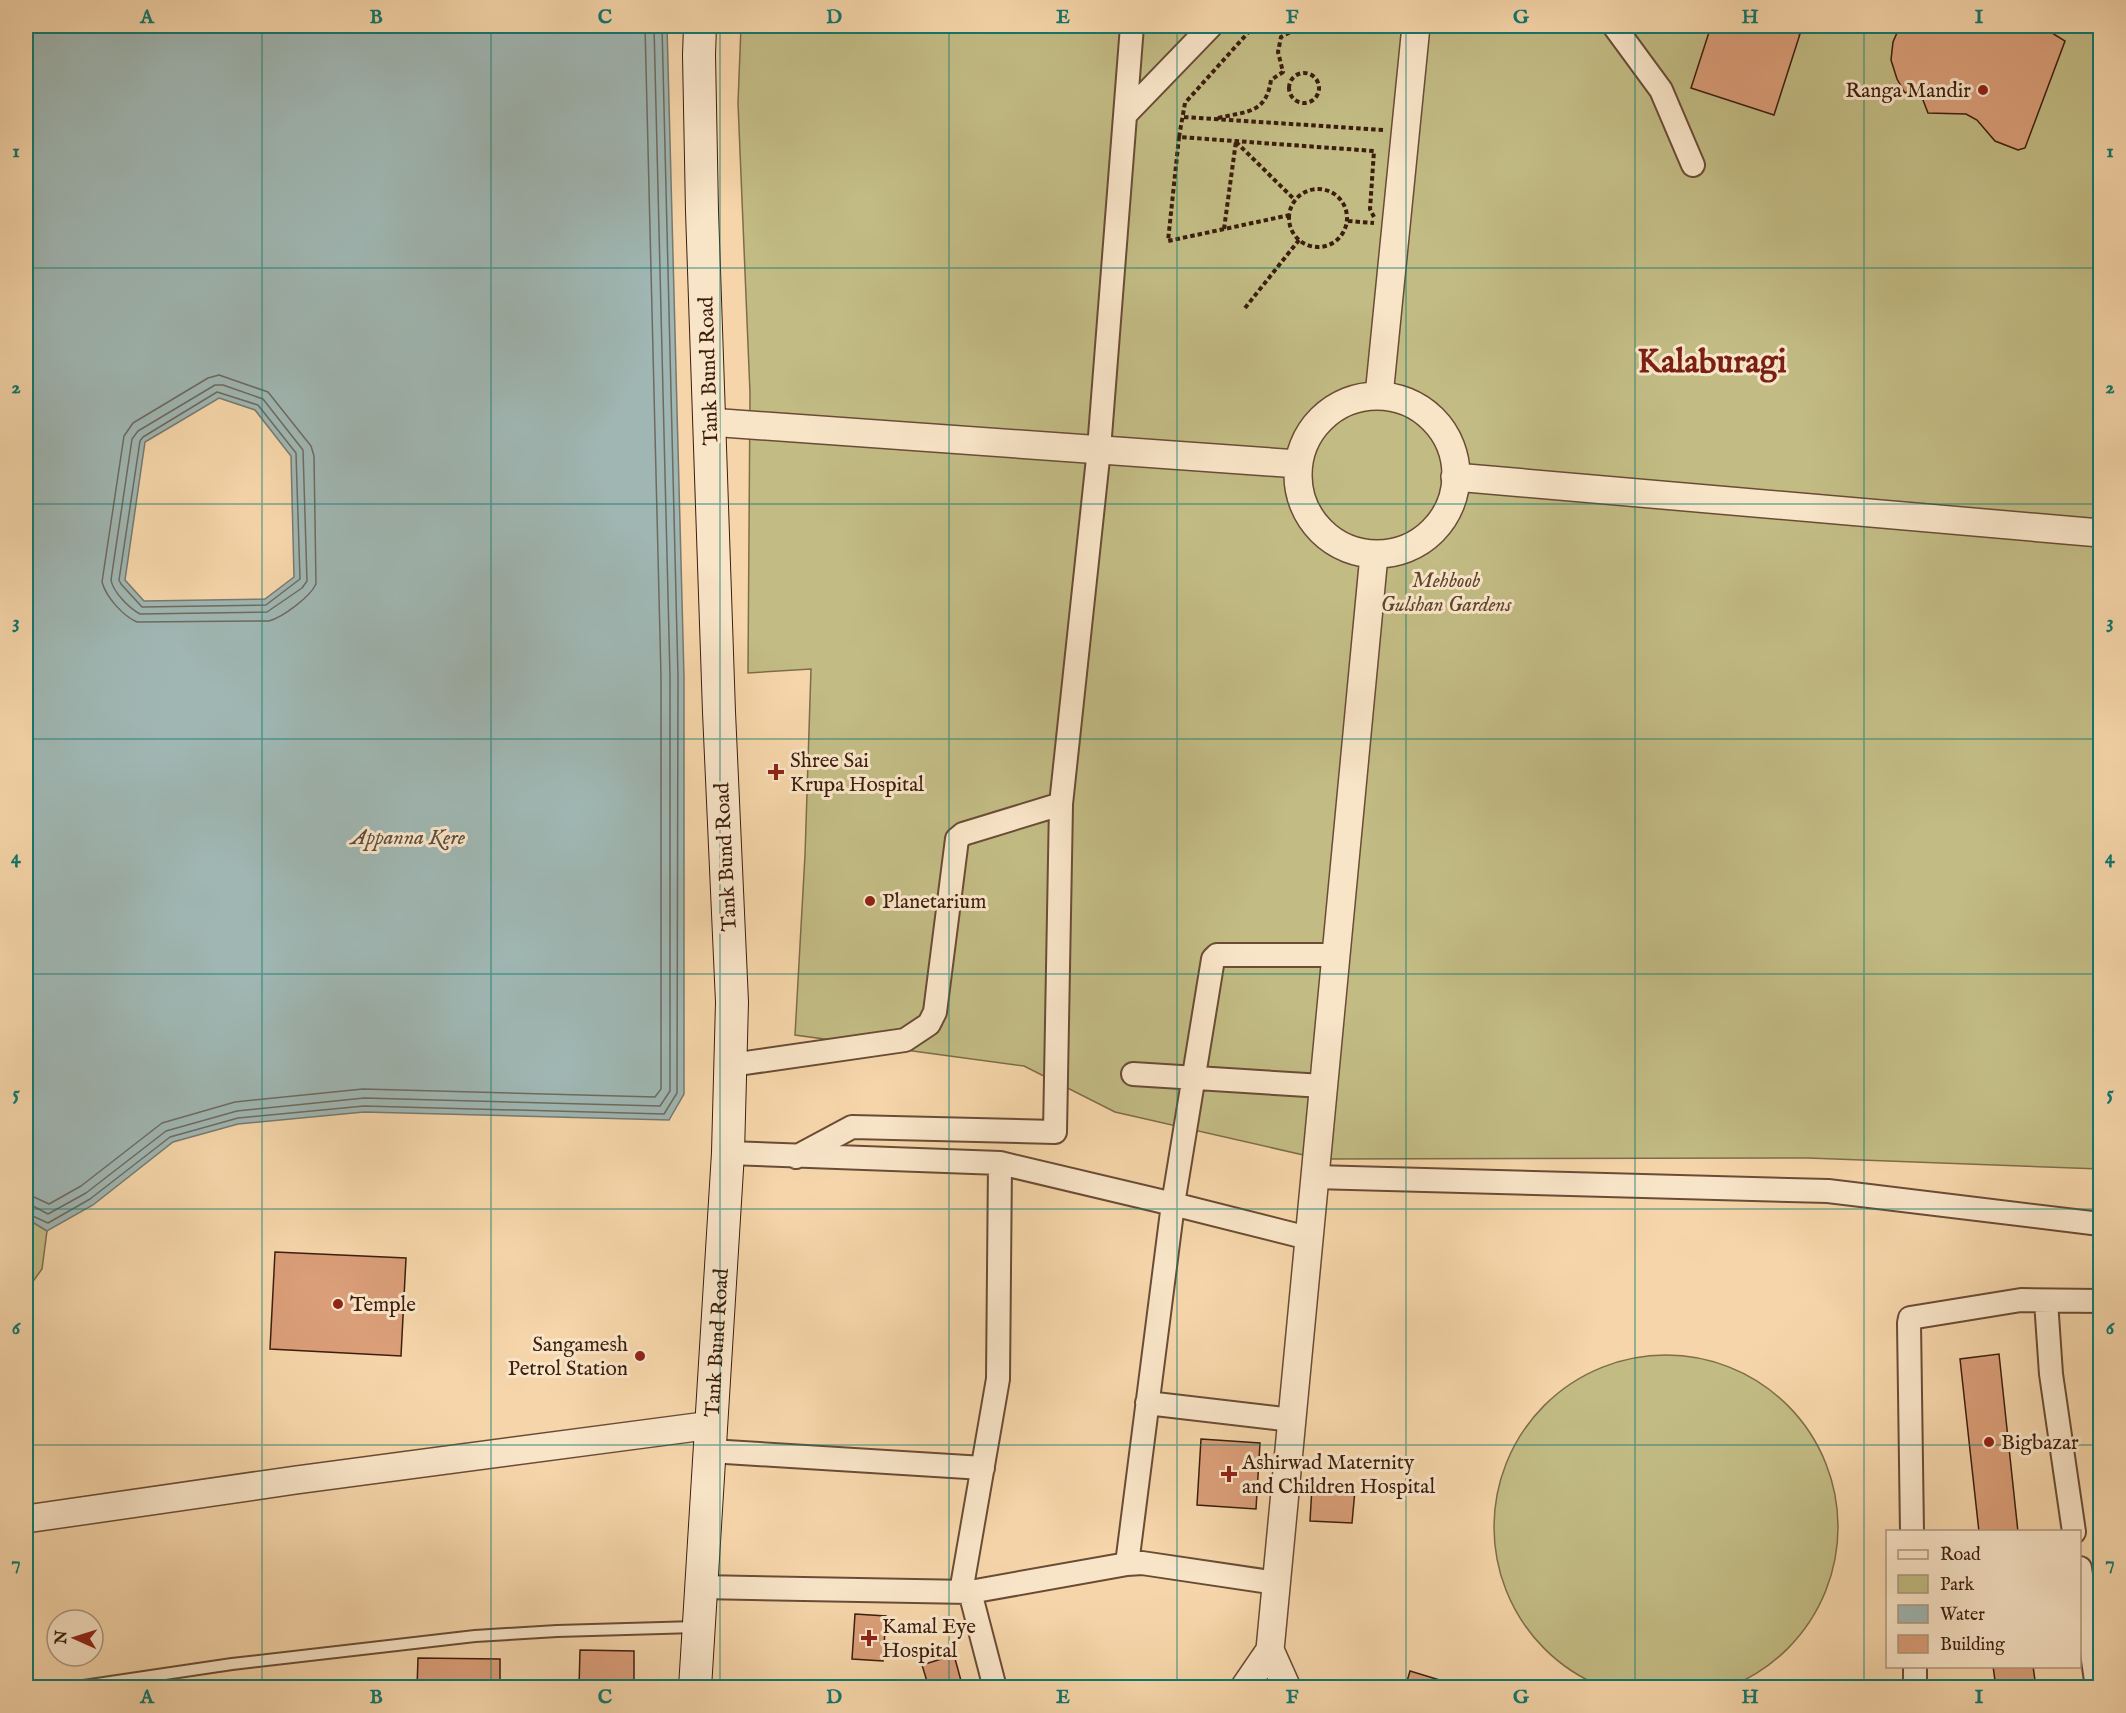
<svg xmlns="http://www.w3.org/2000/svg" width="2126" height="1713" viewBox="0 0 2126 1713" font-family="'IM FELL English',serif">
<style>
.green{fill:#c2bb84;stroke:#7f6c49;stroke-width:1.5}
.water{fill:#9fb6b2;stroke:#777970;stroke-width:1.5;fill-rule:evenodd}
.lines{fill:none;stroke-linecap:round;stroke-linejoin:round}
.shore{stroke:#6e6a60;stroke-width:1.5}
.building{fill:#da9e79;stroke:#3c1e0e;stroke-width:1.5}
.service-casing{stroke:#6a4c35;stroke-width:14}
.minor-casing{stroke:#6a4c35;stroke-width:26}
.tertiary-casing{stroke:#6a4c35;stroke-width:30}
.secondary-casing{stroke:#3c1e0e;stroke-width:34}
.path{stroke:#3c1e0e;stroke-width:4;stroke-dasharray:4.5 3;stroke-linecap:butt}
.service{stroke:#f8e4c7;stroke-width:10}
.minor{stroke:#f8e4c7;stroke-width:22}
.tertiary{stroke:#f8e4c7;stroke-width:27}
.secondary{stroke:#f8e4c7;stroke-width:32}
.grid{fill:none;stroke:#0f766e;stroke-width:1.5;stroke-opacity:0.55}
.poi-dot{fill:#8f2418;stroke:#f8e4c7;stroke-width:2}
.labels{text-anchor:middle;stroke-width:6;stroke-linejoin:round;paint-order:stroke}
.poi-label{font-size:21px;fill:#3c1e0e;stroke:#f8e4c7;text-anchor:start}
.street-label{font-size:21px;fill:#3c1e0e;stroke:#f8e4c7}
.park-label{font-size:21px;font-style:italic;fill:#5e452c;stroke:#f8e4c7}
.water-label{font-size:22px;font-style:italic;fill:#5a4c3f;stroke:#f8e4c7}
.town-label{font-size:33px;font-weight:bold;fill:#7a1f14;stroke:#f8e4c7}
.neatline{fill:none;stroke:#0f766e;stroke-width:2}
.grid-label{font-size:20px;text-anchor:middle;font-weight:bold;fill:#0f766e}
</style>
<rect width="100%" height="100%" fill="#f5d5a9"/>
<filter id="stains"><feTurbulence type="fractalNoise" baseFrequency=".00333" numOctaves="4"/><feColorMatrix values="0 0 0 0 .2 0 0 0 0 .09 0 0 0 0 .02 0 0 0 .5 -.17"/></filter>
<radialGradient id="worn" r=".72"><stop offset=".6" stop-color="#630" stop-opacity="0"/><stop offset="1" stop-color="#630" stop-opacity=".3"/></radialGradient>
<!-- green -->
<path class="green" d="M741 26H2100V398L2096 466 2100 546V1169L1808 1158 1321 1159 1115 1112 1024 1066 795 1035 805 855 811 669 748 673 750 393 738 103Z
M26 1218 47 1231 42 1269 26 1291Z
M1494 1527a172 172 0 1 1 344 0a172 172 0 1 1-344 0Z"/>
<!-- water -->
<path class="water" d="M26 26H667L684 677V1094L669 1120 364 1112 238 1124 173 1142 93 1205 47 1231 26 1218ZM219 398 255 410 291 456 294 577 265 599 144 601 125 580 145 442Z"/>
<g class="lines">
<!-- shore -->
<path class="shore" d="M219 375 268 392 311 446 314 456 316 584C310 597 283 617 269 621L137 622C123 616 106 597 102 582L124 436 133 423 208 378Z
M215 385H223L263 399 303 450 307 581 302 588 267 612 140 614C129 608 113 592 111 580L132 439 138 431Z
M217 392 258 405 296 453 300 579 266 605 142 607 121 584 119 580 140 441 143 437Z
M26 1196 34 1197 49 1204 81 1186 162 1123 235 1102 363 1089 655 1097 661 1089V677L645 26
M26 1205 33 1206 48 1214 86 1193 166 1131 237 1111 364 1098 660 1106 670 1091V677L654 26
M26 1213 48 1223 90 1199 170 1137 238 1118 364 1106 664 1114 677 1093 678 677 662 26"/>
</g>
<!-- building -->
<path class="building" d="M1711 26H1774L1800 34 1774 115 1691 88Z
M1900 26H1996L2007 27 2041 26 2065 41 2025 148 2018 150 1995 141 1977 120 1966 114 1928 113 1918 87 1905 93 1897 79 1891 60 1893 42Z
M275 1252 406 1258 401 1356 270 1349Z
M1999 1354 2018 1532H1979L1960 1359Z
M1201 1439 1260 1443 1256 1509 1197 1505Z
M1312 1487 1355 1490 1352 1523 1310 1521Z
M855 1614 886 1616 883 1661 852 1659Z
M580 1650 634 1651V1688H579Z
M954 1655 963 1688H929L922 1665Z
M418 1658 500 1659V1688H417Z
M1993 1666H2033L2036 1688H1996Z
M1410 1671 1453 1684V1688H1405Z"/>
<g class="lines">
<defs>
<path id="service" d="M70 1688 232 1664 475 1636 557 1631 696 1627"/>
<path id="minor" d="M1614 26 1661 90 1693 165
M1125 115 1211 26
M731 1065 905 1040 929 1024 935 1012 957 839 963 834 1061 804 1099 449 1132 26
M1133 1074 1323 1086
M728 1153 1000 1163 1173 1204 1308 1238
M796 1157 852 1127 1055 1132 1061 805
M1314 1177 1828 1191 2100 1224
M2046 1301 2051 1374 2074 1532
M1147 1403 1292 1420
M710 1451 983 1468
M1912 1532 1909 1323 1910 1318 2021 1300 2100 1301
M1127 1564 1142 1563 1277 1583
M2080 1568 2097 1688
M700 1587 970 1592 1127 1564 1173 1204 1213 959 1217 955H1335
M961 1592 998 1379 1000 1163
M970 1592 995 1688
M1915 1666V1688"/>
<path id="tertiary" d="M1379 396 1416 26
M1298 475a79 79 0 1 1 158 0a79 79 0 1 1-158 0Z
M709 422 1298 464
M1455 477 2100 533
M26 1519 296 1480 712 1425
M1270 1650 1374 555
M1244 1688 1270 1650 1287 1688"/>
<g id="secondary">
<path id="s1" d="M695 1688 728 1153 732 1002 719 712 702 211 699 55 700 26"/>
</g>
</defs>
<!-- service casing -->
<use href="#service" class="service-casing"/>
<!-- minor casing -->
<use href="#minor" class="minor-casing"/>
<!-- tertiary casing -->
<use href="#tertiary" class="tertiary-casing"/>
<!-- secondary casing -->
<use href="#secondary" class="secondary-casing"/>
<!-- path -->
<path class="path" d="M1289 88a15 15 0 1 1 30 0a15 15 0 1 1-30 0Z
M1184 117 1383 130
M1218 118C1247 111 1266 114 1271 80L1283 72 1278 52 1281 37C1297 28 1309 24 1326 31
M1179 137 1185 103 1254 26
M1236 142 1295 200
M1289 218a29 29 0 1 1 58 0a29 29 0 1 1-58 0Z
M1290 215 1168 241 1179 137 1374 151 1370 209 1374 217
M1348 221 1374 223
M1224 229 1236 141
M1245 308 1299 240"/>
<!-- service -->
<use href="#service" class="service"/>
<!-- minor -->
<use href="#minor" class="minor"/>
<!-- tertiary -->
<use href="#tertiary" class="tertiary"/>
<!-- secondary -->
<use href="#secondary" class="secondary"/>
</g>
<!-- grid -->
<path class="grid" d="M262 26V1688M491 26V1688M720 26V1688M949 26V1688M1177 26V1688M1406 26V1688M1635 26V1688M1864 26V1688M26 268H2100M26 504H2100M26 739H2100M26 974H2100M26 1209H2100M26 1445H2100"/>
<!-- markers -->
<g class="poi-dot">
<circle cx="1983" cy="90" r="6"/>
<path d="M773 763h6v6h6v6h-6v6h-6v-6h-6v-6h6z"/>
<circle cx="870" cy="901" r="6"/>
<circle cx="338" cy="1304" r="6"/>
<circle cx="640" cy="1356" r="6"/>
<circle cx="1989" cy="1442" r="6"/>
<path d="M1226 1465h6v6h6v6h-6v6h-6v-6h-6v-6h6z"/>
<path d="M866 1629h6v6h6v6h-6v6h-6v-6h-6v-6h6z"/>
</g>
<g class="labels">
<!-- poi labels -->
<g class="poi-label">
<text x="1971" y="97" text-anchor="end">Ranga Mandir</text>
<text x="790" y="767">Shree Sai<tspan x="790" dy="24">Krupa Hospital</tspan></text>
<text x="882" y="908">Planetarium</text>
<text x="350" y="1311">Temple</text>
<text x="628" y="1351" text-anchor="end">Sangamesh<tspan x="628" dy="24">Petrol Station</tspan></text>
<text x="2001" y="1449">Bigbazar</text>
<text x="1242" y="1469">Ashirwad Maternity<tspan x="1242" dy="24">and Children Hospital</tspan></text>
<text x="882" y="1633">Kamal Eye<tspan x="882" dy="24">Hospital</tspan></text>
</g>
<!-- street labels -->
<g class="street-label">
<text transform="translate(708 371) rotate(-92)" y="7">Tank Bund Road</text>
<text transform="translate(725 857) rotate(-93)" y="7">Tank Bund Road</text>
<text dy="7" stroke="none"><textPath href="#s1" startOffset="346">Tank Bund Road</textPath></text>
</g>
<!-- park labels -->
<g class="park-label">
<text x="1446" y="587">Mehboob<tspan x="1446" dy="24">Gulshan Gardens</tspan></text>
</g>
<!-- water labels -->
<g class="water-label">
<text x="408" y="844">Appanna Kere</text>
</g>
<!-- town labels -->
<g class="town-label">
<text x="1712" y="372">Kalaburagi</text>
</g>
</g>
<!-- margin -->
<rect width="2126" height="1713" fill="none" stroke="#f5d5a9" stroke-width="66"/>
<!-- legend -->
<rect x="1886" y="1530" width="195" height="138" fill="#f8e4c7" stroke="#ad957d" stroke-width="1.5"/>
<rect x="1898" y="1550" width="30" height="9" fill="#f8e4c7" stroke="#ad957d" stroke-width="1.5"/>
<text x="1940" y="1560" font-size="18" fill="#3c1e0e">Road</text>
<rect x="1898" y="1575" width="30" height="18" fill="#c2bb84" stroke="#ad957d" stroke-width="1.5"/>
<text x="1940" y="1590" font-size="18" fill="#3c1e0e">Park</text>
<rect x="1898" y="1605" width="30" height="18" fill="#9fb6b2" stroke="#ad957d" stroke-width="1.5"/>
<text x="1940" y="1620" font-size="18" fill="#3c1e0e">Water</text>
<rect x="1898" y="1635" width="30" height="18" fill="#da9e79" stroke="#ad957d" stroke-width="1.5"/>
<text x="1940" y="1650" font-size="18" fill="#3c1e0e">Building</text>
<!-- north arrow -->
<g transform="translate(75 1638) rotate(273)"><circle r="28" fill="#f8e4c7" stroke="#ad957d" stroke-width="1.5"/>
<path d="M0-4.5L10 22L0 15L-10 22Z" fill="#8f2418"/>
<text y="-9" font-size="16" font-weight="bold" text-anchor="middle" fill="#3c1e0e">N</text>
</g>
<rect x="33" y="33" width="2060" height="1647" class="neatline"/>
<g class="grid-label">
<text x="147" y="23">A</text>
<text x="376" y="23">B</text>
<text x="605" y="23">C</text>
<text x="834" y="23">D</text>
<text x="1063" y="23">E</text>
<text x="1292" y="23">F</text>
<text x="1521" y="23">G</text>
<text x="1750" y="23">H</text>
<text x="1979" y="23">I</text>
<text x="16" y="157">1</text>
<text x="2110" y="157">1</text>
<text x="16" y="393">2</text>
<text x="2110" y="393">2</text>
<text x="16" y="628">3</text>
<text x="2110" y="628">3</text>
<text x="16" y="863">4</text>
<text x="2110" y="863">4</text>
<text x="16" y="1099">5</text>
<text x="2110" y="1099">5</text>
<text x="16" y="1334">6</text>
<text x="2110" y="1334">6</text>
<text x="16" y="1569">7</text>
<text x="2110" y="1569">7</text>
<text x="147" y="1703">A</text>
<text x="376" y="1703">B</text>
<text x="605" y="1703">C</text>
<text x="834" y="1703">D</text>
<text x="1063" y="1703">E</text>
<text x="1292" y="1703">F</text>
<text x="1521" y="1703">G</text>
<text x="1750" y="1703">H</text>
<text x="1979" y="1703">I</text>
</g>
<rect width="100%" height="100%" filter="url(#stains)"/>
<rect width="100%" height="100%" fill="url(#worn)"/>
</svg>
